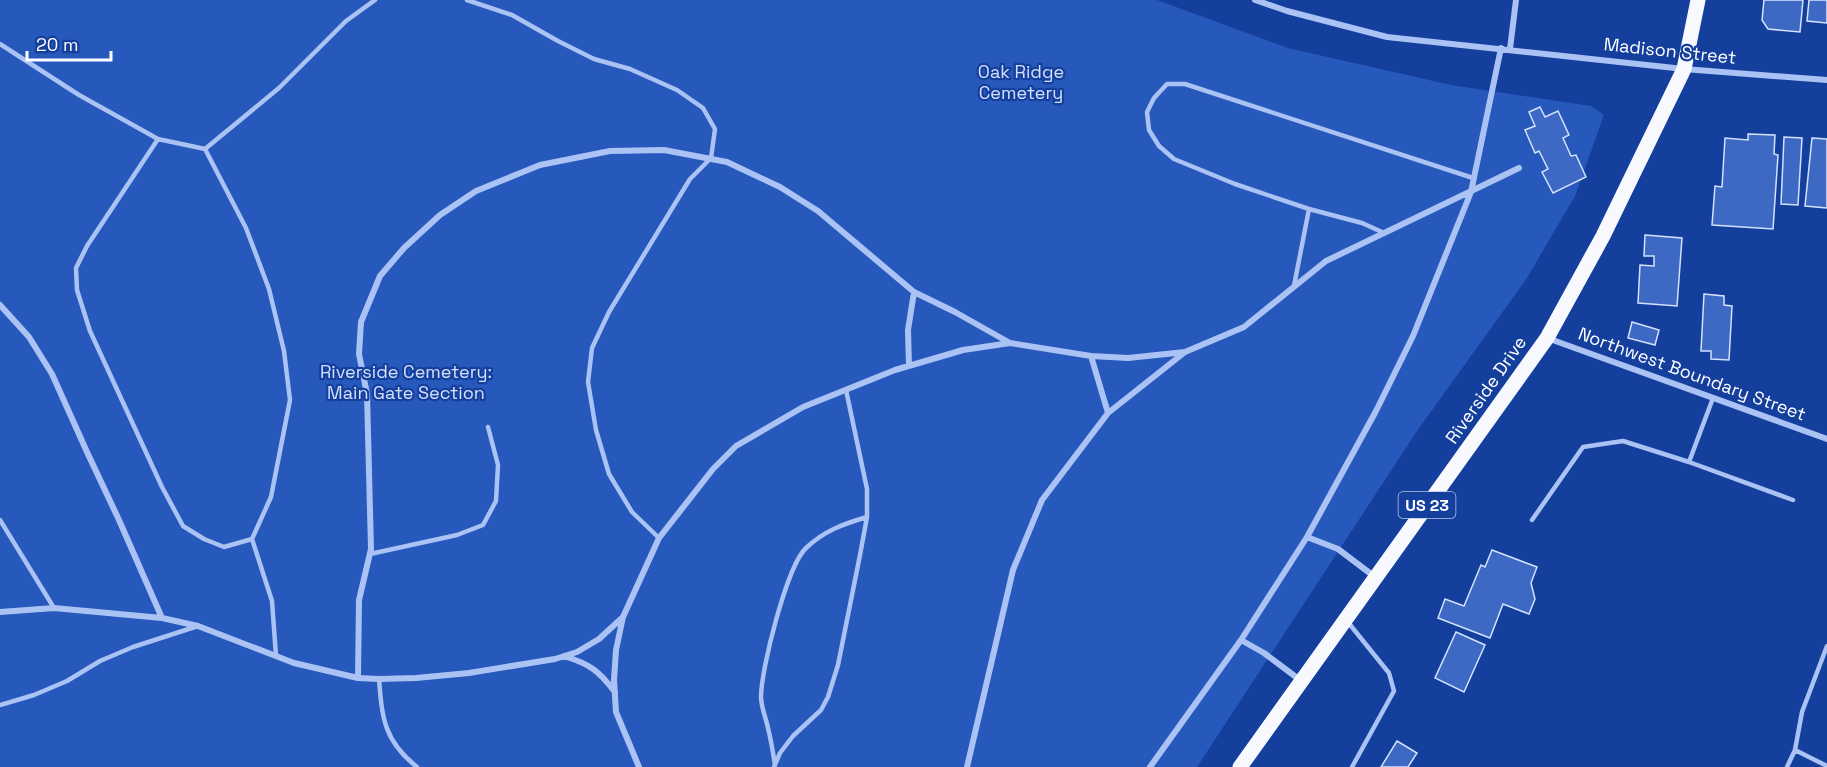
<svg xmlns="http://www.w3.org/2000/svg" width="1827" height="767" viewBox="0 0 1827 767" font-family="'Space Grotesk',sans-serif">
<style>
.green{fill:#2758bb}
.building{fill:#3d69c4;stroke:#d3e1fd;stroke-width:1.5}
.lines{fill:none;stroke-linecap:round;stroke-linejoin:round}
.service{stroke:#aac3f4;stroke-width:4.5}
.minor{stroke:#aac3f4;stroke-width:6}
.primary{stroke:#f7f9ff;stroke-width:15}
.labels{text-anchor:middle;stroke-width:4.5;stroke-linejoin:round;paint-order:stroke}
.shield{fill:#143f9d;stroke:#b8c5e2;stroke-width:1.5}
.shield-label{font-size:16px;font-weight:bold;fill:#fff}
.street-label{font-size:18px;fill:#fff;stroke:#143f9d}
.park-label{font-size:18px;fill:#d3e1fd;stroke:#143f9d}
</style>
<rect width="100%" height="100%" fill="#143f9d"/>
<!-- green -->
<path class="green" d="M0 0H1157L1288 48 1451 85 1591 106 1604 115 1575 196 1527 278 1417 431 1197 767H0Z"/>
<!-- building -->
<path class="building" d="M1764 0H1803L1800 32 1768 29 1762 20Z
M1809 0H1827V23L1807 21Z
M1540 107 1545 117 1558 111 1569 135 1563 138 1571 156 1576 155 1586 177 1553 193 1542 172 1548 169 1539 151 1535 153 1525 130 1535 126 1529 112Z
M1748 134 1775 135 1774 154 1778 155 1773 229 1712 225 1715 186 1722 187 1725 138 1748 140Z
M1784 137 1802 138 1798 205 1781 204Z
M1812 138 1827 139V208L1805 206Z
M1645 235 1682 238 1677 306 1638 303 1640 265 1654 266V256H1644Z
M1704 294 1724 296V305L1732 306 1729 360 1711 359V351H1701Z
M1632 322 1659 330 1655 345 1628 338Z
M1492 550 1537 567 1531 583 1535 599 1529 614 1503 604 1490 638 1438 618 1445 599 1464 606 1481 565 1485 567Z
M1456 632 1485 645 1464 692 1435 678Z
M1397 741 1417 753 1408 767H1381Z"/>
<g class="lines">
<!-- service -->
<path class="service" d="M467 0 512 15 558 41 594 59 630 69 677 90 703 108 715 129 711 158 690 179 609 312 592 348 588 382 596 430 609 474 632 512 659 538
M0 44 79 95 158 139 205 149 246 228 269 289 284 351 290 400 271 497 252 539 272 601 276 656
M158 139 87 246 76 268 77 290 90 331 162 487 183 526 204 539 224 547 252 539
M205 149 279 88 346 21 375 0
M1382 232 1362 223 1309 209 1235 184 1174 159 1159 146 1149 130 1147 112 1154 98 1167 84H1185L1473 178
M1294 286 1309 209
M1713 398 1689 462 1793 500
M0 520 54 608
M1532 520 1583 447 1623 441 1689 462
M370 554 457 535 483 525 496 501 498 465 488 427
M1347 621 1389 673 1394 691 1352 767
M379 679C382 718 384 741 417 767
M0 705 34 695 67 681 100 661 133 647 198 626
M1795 750 1827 766
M775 765C773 752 771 740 768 728 766 718 761 707 761 697 761 669 787 566 806 548 824 531 843 524 867 517
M774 767 780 753 793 736 821 710 828 697 838 665 860 555 867 517V489L846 390
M1787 767 1795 750 1802 712 1827 646"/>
<!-- minor -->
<path class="minor" d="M1255 0 1287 11 1387 37 1684 69 1827 80
M1510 49 1516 0
M0 305 29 337 52 374 87 452 119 520 162 618
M1547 338 1827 439
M1091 356 1108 413
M909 366 908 330 914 292
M1307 537 1338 549 1375 577
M0 612 54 608 162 618 198 626 294 663 358 678 379 679 416 678 469 673 555 659 577 652 599 639 623 617
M1241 640 1264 653 1300 680
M564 656C590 664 599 671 615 692
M358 678 359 600 371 549 367 394 359 354 361 322 380 276 404 248 440 215 476 191 540 165 610 151 664 150 727 162 780 187 818 211 914 292 955 312 1010 343
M639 767 616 712 614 680 616 650 623 617 659 538 713 469 736 446 803 407 895 370 963 350 1010 343 1091 356 1128 358 1185 352
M967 767 1013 570 1042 500 1108 413 1185 352 1244 327 1326 261 1519 168
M1150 767 1241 640 1307 537 1376 411 1413 336 1471 192 1501 48"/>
<!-- primary -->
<path class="primary" d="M1240 767 1547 338 1603 236 1684 69 1698 0"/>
</g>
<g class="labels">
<!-- shield labels -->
<rect class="shield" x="1398.5" y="492" width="57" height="26" rx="4.5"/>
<g class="shield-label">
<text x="1427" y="511">US 23</text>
</g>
<!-- street labels -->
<g class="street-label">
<text transform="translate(1670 51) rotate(6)" y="6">Madison Street</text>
<text transform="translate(1692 374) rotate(20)" y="6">Northwest Boundary Street</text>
<text transform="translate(1486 390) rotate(-55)" y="6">Riverside Drive</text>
</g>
<!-- park labels -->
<g class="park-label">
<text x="1021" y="78">Oak Ridge<tspan x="1021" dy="21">Cemetery</tspan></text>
<text x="406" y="378">Riverside Cemetery:<tspan x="406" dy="21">Main Gate Section</tspan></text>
</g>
</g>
<!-- scale -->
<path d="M27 51v9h84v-9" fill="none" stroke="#ffffff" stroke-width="3"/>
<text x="36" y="51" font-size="18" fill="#ffffff" stroke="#143f9d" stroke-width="4.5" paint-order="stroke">20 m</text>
</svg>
